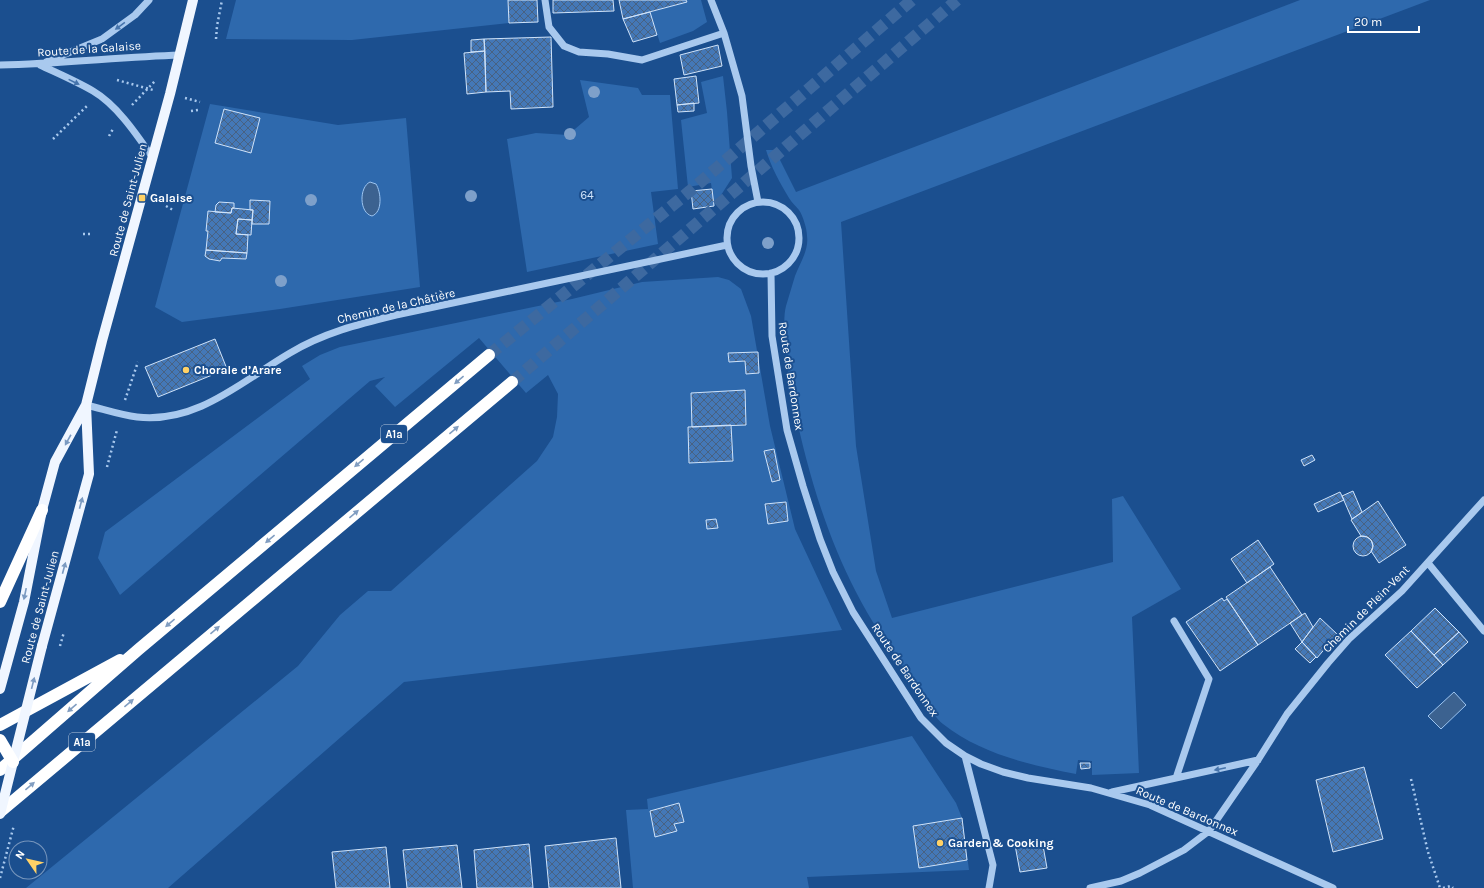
<svg xmlns="http://www.w3.org/2000/svg" width="1484" height="888" viewBox="0 0 1484 888" font-family="Karla,sans-serif">
<style>
.green{fill:#2e69ad}
.water{fill:#3c6290;stroke:#9cc4f0}
.building{fill:url(#building-cross-hatch);stroke:#cfe3fa}
.lines{fill:none;stroke-linecap:round;stroke-linejoin:round}
.highway-tunnel{stroke:#3d69a0;stroke-width:12;stroke-dasharray:12 6;stroke-linecap:butt}
.path{stroke:#a9c9ee;stroke-width:2.5;stroke-dasharray:2 3;stroke-linecap:butt}
.minor{stroke:#a9c9ee;stroke-width:7}
.major{stroke:#f0f6ff;stroke-width:10}
.highway{stroke:#fff;stroke-width:12}
.path-bridge{stroke:#a9c9ee;stroke-width:2.5;stroke-dasharray:2 3;stroke-linecap:butt}
.major-bridge{stroke:#f0f6ff;stroke-width:10}
.highway-bridge{stroke:#fff;stroke-width:12}
.tree{fill:#7ea0ca}
.oneway{fill:#4674ac}
.oneway2{fill:#829ec1}
.oneway3{fill:#7b9ac1}
.poi-dot{fill:#ffd166;stroke:#1b4f8f;stroke-width:1.5}
.labels{text-anchor:middle;stroke-width:4;stroke-linejoin:round;paint-order:stroke}
.shield{fill:#1b4f8f;stroke:#bbcadd;stroke-width:1}
.shield-label{font-size:11px;font-weight:bold;fill:#fff}
.street-label{font-size:12px;fill:#fff;stroke:#1b4f8f}
.park-label{font-size:12px;fill:#cfe3fa;stroke:#1b4f8f}
.poi-label{font-size:12px;font-weight:bold;fill:#fff;stroke:#1b4f8f;text-anchor:start}
</style>
<defs>
<pattern id="building-cross-hatch" width="8" height="8" patternUnits="userSpaceOnUse"><rect width="8" height="8" fill="#4478b7"/><path d="M0 0l8 8M0 8l8-8" fill="none" stroke="#486282"/></pattern>
</defs>
<rect width="100%" height="100%" fill="#1b4f8f"/>
<!-- green -->
<path class="green" d="M236 0H508L509 23 352 40 226 39Z
M686 0H701L707 22 693 31 660 43 650 12 687 2Z
M1300 0H1430L841 222 856 446 876 571 892 618 1113 562 1112 499 1123 496 1181 589 1132 617 1139 773 1092 775V761L1078 760 1076 774C1030 765 981 754 943 724 931 714 914 685 905 671 888 645 870 620 856 592 826 534 807 470 794 406 791 386 786 365 785 345 785 333 783 317 786 306 789 296 792 286 795 276 800 263 809 250 807 236 807 229 803 216 799 210 796 206 792 203 789 198 780 183 771 167 766 150H775L796 192Z
M723 76 727 112 732 178 714 206 711 183 688 187 681 120 707 113 701 82Z
M580 80 638 88 642 95H670L678 189 651 192 658 244 527 272 507 139 536 133 568 135 589 117Z
M210 104 338 125 406 118 420 287 280 309 182 322 155 307Z
M718 277 729 280 741 289 751 316 770 426 795 529 842 630 404 682 168 888H26L298 666 340 615 368 591H391L537 461 553 437 557 417 558 394 548 375 526 393 479 338 395 407 375 386 385 377 370 381 120 595 98 558 105 532 310 379 302 366 320 355 340 347 572 299 642 282Z
M912 736 956 803 962 818 969 870 807 877 809 888H633L626 810 648 809 647 799Z"/>
<!-- water -->
<path class="water" d="M370 182 376 184C381 192 383 212 372 216 359 213 359 187 370 182Z
M1454 692 1466 705 1441 729 1428 716Z"/>
<!-- building -->
<path class="building" d="M508 0H537L538 22 509 23Z
M553 0H613L614 11 553 13Z
M619 0H686L687 2 623 19Z
M650 12 657 35 633 42 623 19Z
M551 37 553 107 511 109 510 91 486 92 484 39Z
M484 39 485 51 471 52V40Z
M718 45 722 66 684 75 680 55Z
M485 51 486 92 467 94 464 53Z
M696 76 699 103 677 105 674 79Z
M694 103V111L678 112 677 105Z
M224 109 260 118 251 153 215 143Z
M712 189 714 206 693 209 691 191Z
M250 200 270 201 269 224H252L253 210H250Z
M219 202 234 203V208H232L231 213 215 212 216 205Z
M232 208 253 210 252 220 238 219 236 234 248 235 247 253 206 250 208 231H206L208 211 231 213Z
M238 219 252 220 251 235 236 234Z
M206 250 247 253 246 259 222 258 220 261 209 259 205 256Z
M215 339 227 369 158 397 145 367Z
M758 352 759 373 746 374 745 361 729 362 728 353Z
M745 390 746 425 692 427 691 393Z
M731 425 733 461 689 463 688 427Z
M774 449 780 480 772 482 764 451Z
M1312 455 1315 460 1304 466 1301 460Z
M1353 491 1362 512 1352 519 1342 496Z
M1340 492 1344 500 1318 512 1314 504Z
M1378 501 1406 545 1379 563 1371 551 1373 546 1371 540 1367 537 1361 536 1351 520Z
M786 502 788 521 768 524 765 504Z
M716 519 718 528 707 529 706 520Z
M1353 546a10 10 0 1 1 20 0a10 10 0 1 1-20 0Z
M1258 540 1274 564 1247 583 1231 559Z
M1270 567 1302 615 1258 645 1226 597Z
M1222 598 1224 601 1227 599 1258 645 1220 671 1186 622Z
M1435 608 1459 632 1434 655 1411 631Z
M1305 613 1313 627 1302 642 1290 623Z
M1320 618 1337 634 1317 658 1302 642Z
M1411 631 1443 665 1417 688 1385 655Z
M1459 632 1468 642 1443 665 1434 655Z
M1302 642 1316 657 1310 663 1295 649Z
M1080 763H1090V768L1081 769Z
M1364 767 1383 839 1333 852 1316 780Z
M679 803 684 822 674 824 677 831 655 837 650 811Z
M962 818 967 860 919 868 913 826Z
M616 838 621 888H549L545 846Z
M1042 840 1047 868 1020 872 1015 845Z
M529 844 533 888H477L474 850Z
M457 845 462 888H407L403 850Z
M386 847 390 888H336L332 852Z"/>
<g class="lines">
<!-- highway-tunnel -->
<path class="highway-tunnel" d="M489 355 690 191 912 0
M512 382 957 0"/>
<!-- path -->
<path class="path" d="M216 39 217 26 222 0
M117 80 153 90
M185 98 200 102
M132 105 155 81
M191 111 198 110
M109 136 113 129
M53 139 87 106
M166 206 173 210
M83 234H91
M125 400 138 362
M107 467 117 430
M1411 779 1428 852 1440 888
M1443 888 1451 886 1453 888"/>
<!-- minor -->
<path class="minor" d="M545 0 549 27 564 46 579 52 608 54 642 60 724 33
M711 0 724 33 742 96 751 166 758 202
M46 62 102 39 135 15 149 0
M0 65C60 64 120 57 180 55
M40 65C57 73 76 81 93 91 117 105 137 135 153 158
M727 238a36 36 0 1 1 72 0a36 36 0 1 1-72 0Z
M771 273 772 336 787 430 803 486 820 539 833 572 853 612 921 718 946 743 965 756 981 764 1003 772 1028 778 1091 788 1150 805 1333 888
M86 405C103 409 120 415 137 417 197 424 242 381 290 353 323 333 359 324 396 315L727 245
M1428 563 1484 631
M1174 621 1209 679 1176 778
M965 756 993 865 989 888
M1112 792 1258 760
M1090 888 1121 881 1140 873 1184 850 1209 831 1258 760 1287 714 1328 663 1349 639 1402 591 1484 500"/>
<!-- major -->
<path class="major" d="M42 646 89 474 86 405
M0 689 24 602 42 510 55 462 86 405 102 341 170 94 193 0"/>
<!-- highway -->
<path class="highway" d="M0 602 42 510
M0 725 120 660
M0 770 139 649 489 355
M0 812 512 382"/>
<!-- path-bridge -->
<path class="path-bridge" d="M60 646 64 632
M0 878 14 825"/>
<!-- major-bridge -->
<path class="major-bridge" d="M0 814 42 646"/>
<!-- highway-bridge -->
<path class="highway-bridge" d="M0 740 13 762"/>
</g>
<!-- trees -->
<g class="tree">
<circle cx="594" cy="92" r="6"/>
<circle cx="570" cy="134" r="6"/>
<circle cx="471" cy="196" r="6"/>
<circle cx="311" cy="200" r="6"/>
<circle cx="768" cy="243" r="6"/>
<circle cx="281" cy="281" r="6"/>
</g>
<!-- one-way arrows -->
<defs><path id="oneway-solid" d="M-6-.8H1V-3.2L6.5 0L1 3.2V.8H-6Z"/></defs>
<g class="oneway">
<use href="#oneway-solid" transform="translate(120 26) rotate(144)"/>
<use href="#oneway-solid" transform="translate(74 82) rotate(26)"/>
<use href="#oneway-solid" transform="translate(1220 769) rotate(168)"/>
</g>
<g class="oneway2">
<use href="#oneway-solid" transform="translate(459 380) rotate(140)"/>
<use href="#oneway-solid" transform="translate(454 430) rotate(-40)"/>
<use href="#oneway-solid" transform="translate(359 463) rotate(140)"/>
<use href="#oneway-solid" transform="translate(354 514) rotate(-40)"/>
<use href="#oneway-solid" transform="translate(270 539) rotate(140)"/>
<use href="#oneway-solid" transform="translate(170 623) rotate(140)"/>
<use href="#oneway-solid" transform="translate(215 630) rotate(-40)"/>
<use href="#oneway-solid" transform="translate(129 703) rotate(-40)"/>
<use href="#oneway-solid" transform="translate(72 708) rotate(139)"/>
<use href="#oneway-solid" transform="translate(30 786) rotate(-40)"/>
</g>
<g class="oneway3">
<use href="#oneway-solid" transform="translate(68 440) rotate(119)"/>
<use href="#oneway-solid" transform="translate(81 503) rotate(-75)"/>
<use href="#oneway-solid" transform="translate(64 568) rotate(-75)"/>
<use href="#oneway-solid" transform="translate(25 594) rotate(102)"/>
<use href="#oneway-solid" transform="translate(33 683) rotate(-76)"/>
</g>
<!-- markers -->
<g class="poi-dot">
<rect x="138" y="194" width="8" height="8" rx="2"/>
<circle cx="186" cy="370" r="4"/>
<circle cx="940" cy="843" r="4"/>
</g>
<g class="labels">
<!-- shield labels -->
<g class="shield">
<rect x="381" y="425" width="26" height="18" rx="3"/>
<rect x="69" y="733" width="26" height="18" rx="3"/>
</g>
<g class="shield-label">
<text x="394" y="438">A1a</text>
<text x="82" y="746">A1a</text>
</g>
<!-- street labels -->
<g class="street-label">
<text transform="translate(89 49) rotate(-4)" y="4">Route de la Galaise</text>
<text transform="translate(128 200) rotate(-75)" y="4">Route de Saint-Julien</text>
<text transform="translate(396 306) rotate(-13)" y="4">Chemin de la Châtière</text>
<text transform="translate(791 376) rotate(81)" y="4">Route de Bardonnex</text>
<text transform="translate(40 607) rotate(-75)" y="4">Route de Saint-Julien</text>
<text transform="translate(1366 609) rotate(-45)" y="4">Chemin de Plein-Vent</text>
<text transform="translate(905 670) rotate(56)" y="4">Route de Bardonnex</text>
<text transform="translate(1187 811) rotate(23)" y="4">Route de Bardonnex</text>
</g>
<!-- park labels -->
<g class="park-label">
<text x="587" y="199">64</text>
</g>
<!-- poi labels -->
<g class="poi-label">
<text x="150" y="202">Galaise</text>
<text x="194" y="374">Chorale d’Arare</text>
<text x="948" y="847">Garden &amp; Cooking</text>
</g>
</g>
<!-- north arrow -->
<g transform="translate(28 860) rotate(304)"><circle r="19" fill="#1b4f8f" stroke="#7695bc"/>
<path d="M0-3L7 15L0 10L-7 15Z" fill="#ffd166"/>
<text y="-6" font-size="11" font-weight="bold" text-anchor="middle" fill="#ffffff">N</text>
</g>
<!-- scale -->
<path d="M1348 26v6h71v-6" fill="none" stroke="#ffffff" stroke-width="2"/>
<text x="1354" y="26" font-size="12" fill="#ffffff" stroke="#1b4f8f" stroke-width="3" paint-order="stroke">20 m</text>
</svg>
